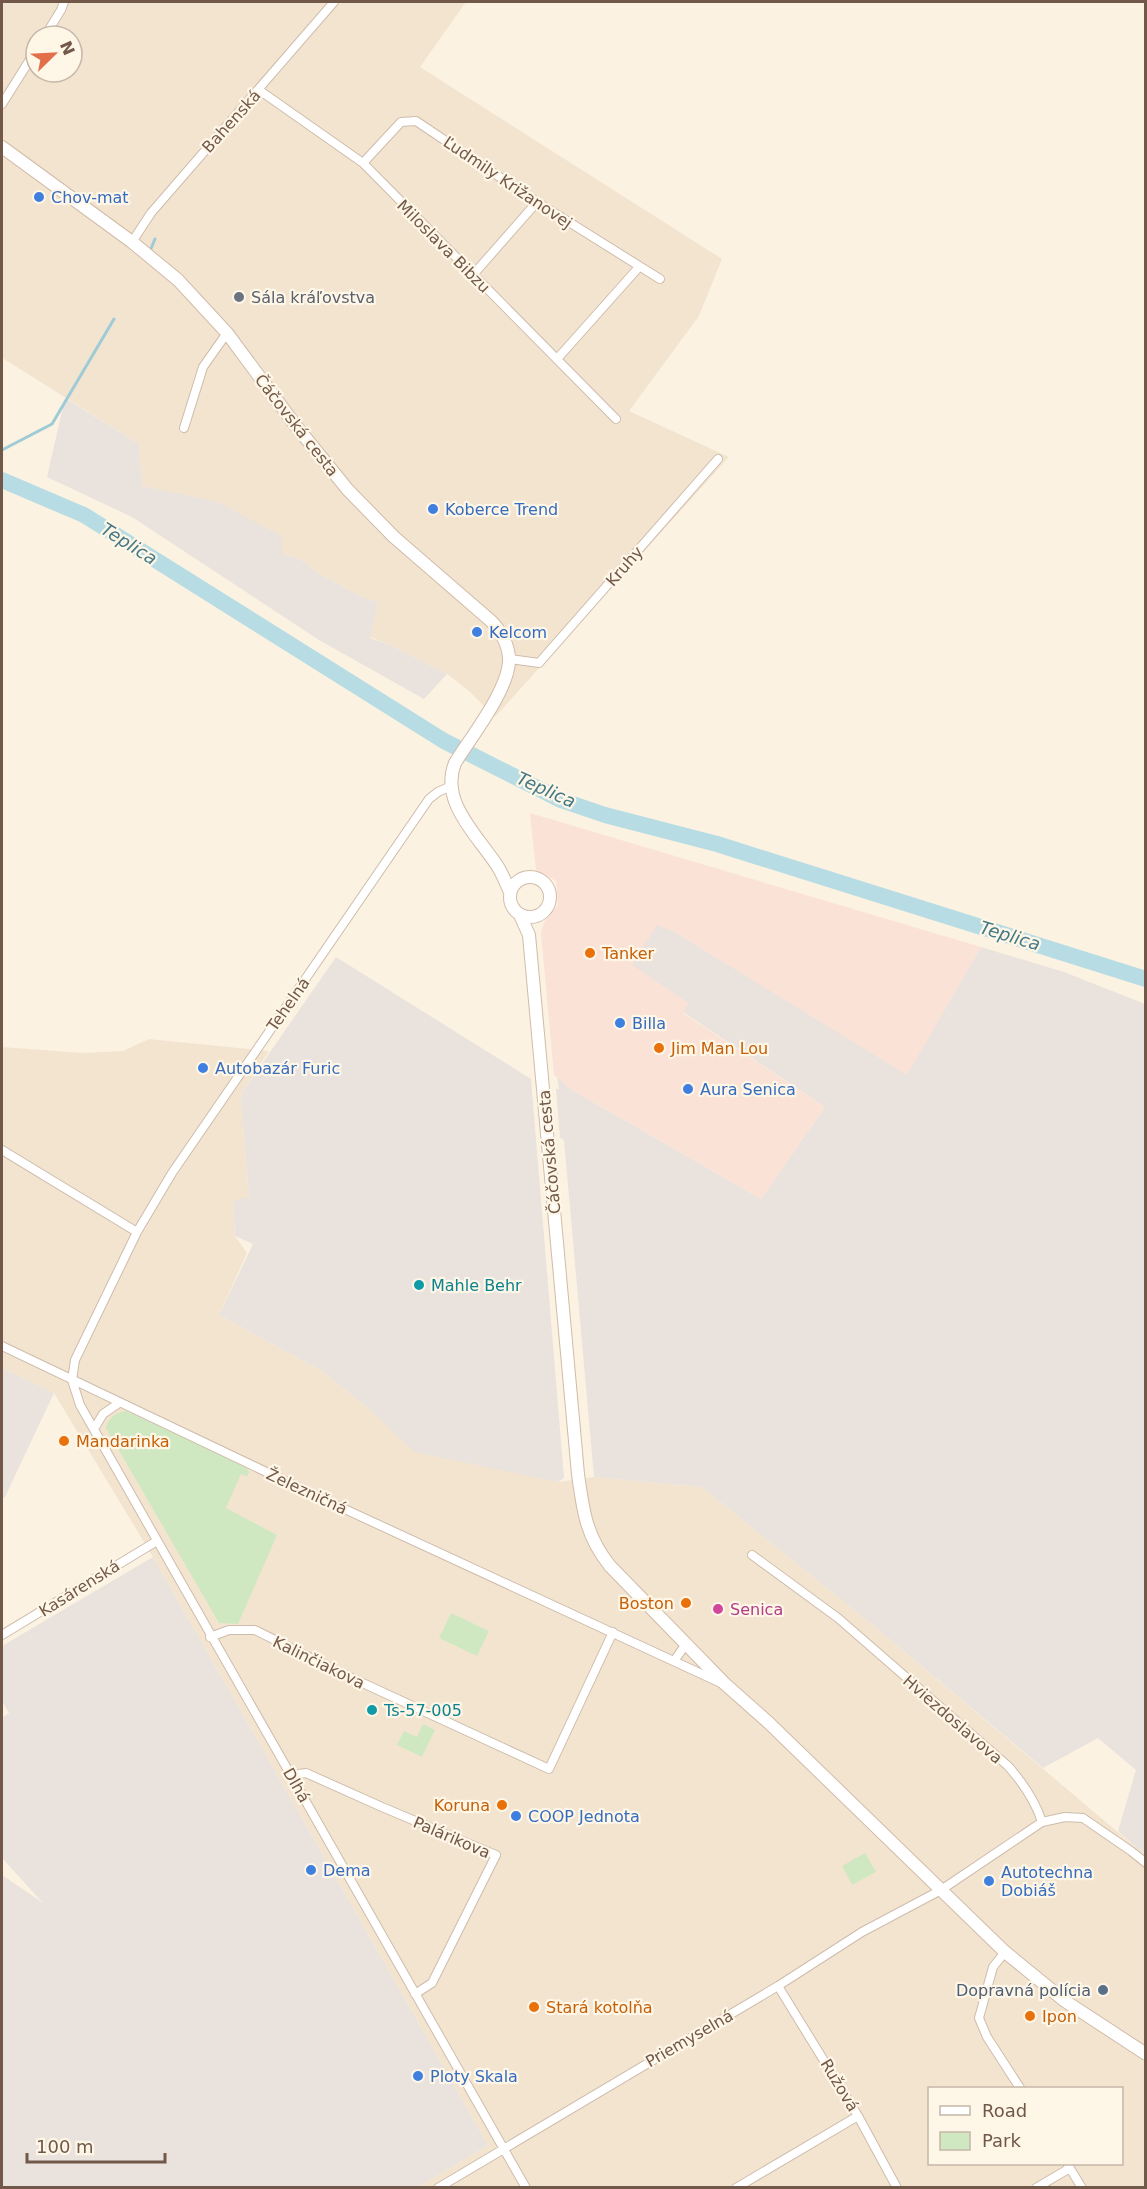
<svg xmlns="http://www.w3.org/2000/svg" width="1147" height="2189" viewBox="0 0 1147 2189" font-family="'DejaVu Sans',sans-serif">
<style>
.residential{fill:#f3e4d0;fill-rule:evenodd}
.commercial{fill:#fbe2d6}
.industrial{fill:#eae3dd}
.green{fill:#d0e8c1}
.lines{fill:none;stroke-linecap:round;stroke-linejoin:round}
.stream{stroke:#9ecbd5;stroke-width:3}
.river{stroke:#b7dce4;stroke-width:16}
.street-casing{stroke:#cebcac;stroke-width:10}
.secondary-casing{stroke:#d1bba9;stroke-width:14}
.street{stroke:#fff;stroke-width:8}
.secondary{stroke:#fff;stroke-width:12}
.shop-dot{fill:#3f7fe0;stroke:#fef6e7;stroke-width:2}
.worship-dot{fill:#6b7280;stroke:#fef6e7;stroke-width:2}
.food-dot{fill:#e8710a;stroke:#fef6e7;stroke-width:2}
.culture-dot{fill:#0f9aa8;stroke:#fef6e7;stroke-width:2}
.hotel-dot{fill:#d1479c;stroke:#fef6e7;stroke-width:2}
.service-dot{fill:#5c6f8a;stroke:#fef6e7;stroke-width:2}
.labels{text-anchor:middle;stroke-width:4.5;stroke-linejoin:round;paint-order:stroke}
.street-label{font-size:16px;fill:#725849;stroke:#fef6e7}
.shop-label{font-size:16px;fill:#366cbe;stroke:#fef6e7;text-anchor:start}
.worship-label{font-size:16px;fill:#5b616d;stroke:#fef6e7;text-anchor:start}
.food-label{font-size:16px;fill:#c56008;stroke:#fef6e7;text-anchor:start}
.culture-label{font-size:16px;fill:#0d838f;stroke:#fef6e7;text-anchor:start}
.hotel-label{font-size:16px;fill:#b23c85;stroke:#fef6e7;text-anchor:start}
.service-label{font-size:16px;fill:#4e5e75;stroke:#fef6e7;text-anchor:end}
.water-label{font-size:18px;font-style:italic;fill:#447985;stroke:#fef6e7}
</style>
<rect width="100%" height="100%" fill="#fbf2e2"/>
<!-- residential -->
<path class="residential" d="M2 2H466L420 67 722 259 699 316 629 411 729 457 495 717 470 692 447 674 388 644 370 637 378 602 364 598 316 572 300 559 282 554 165 492 142 486 139 444 4 359 2 360ZM36 36H72V72H36Z
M149 1039 269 1051 243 1091 241 1100 249 1197 233 1202 235 1236 247 1253 219 1315 322 1371 368 1408 558 1482 594 1477 702 1487 875 1627 1145 1855V2187H418L488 2145 153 1557 54 1393 2 1368V1047L83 1053 123 1051ZM930 2088H1122V2164H930Z"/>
<!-- commercial -->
<path class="commercial" d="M530 813 981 947 907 1076 673 931 633 965 688 1003 683 1013 825 1107 761 1199 572 1090 554 1075 541 933 544 922 558 905 556 881 536 870Z"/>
<!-- industrial -->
<path class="industrial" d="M65 398 139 444 142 486 218 502 281 536 282 554 300 559 316 572 364 598 378 602 370 638 388 644 447 674 424 699 319 640 132 517 47 477Z
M657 925 673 931 907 1075 981 947 1064 972 1145 1004V1855L1118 1831 1136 1770 1098 1738 1043 1768 875 1627 702 1487 594 1477 564 1140 560 1138 556 1089H559L557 1077 572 1090 761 1199 825 1107 683 1012 688 1003 632 965Z
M336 957 531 1079 564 1478 558 1482 414 1452 368 1408 322 1371 219 1315 253 1244 235 1236 233 1201 249 1197 241 1100 243 1091Z
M2 1368 54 1393 5 1497 2 1499Z
M153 1557 488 2145 418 2187H2V1875L43 1903 2 1858V1718L9 1713 2 1701V1646Z"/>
<!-- green -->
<path class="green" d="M126 1411 239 1462 246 1466 249 1472 247 1477 241 1474 226 1508 277 1535 238 1624 219 1623 106 1428C108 1418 116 1412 126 1411Z
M451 1613 489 1631 477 1656 439 1638Z
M423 1724 435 1730 422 1757 397 1745 404 1731 417 1737Z
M865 1853 876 1872 852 1885 842 1866Z"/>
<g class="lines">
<!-- stream -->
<path class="stream" d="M150 251 155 239
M2 450 52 424 114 319"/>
<!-- river -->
<path class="river" d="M2 480 84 515 444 741 561 800 605 815 717 844 1146 979"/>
<defs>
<path id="street" d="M45 36 61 10 64 2
M259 90 363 163 616 419
M2 104 36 50
M363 163 401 122 416 121 537 202 660 279
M132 242 151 213 334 2
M472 276 537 202
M557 359 639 267
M184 428 203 367 227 333
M510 659 539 663 718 459
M451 786 438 792 429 799 172 1173 137 1232 75 1360 72 1380 80 1405C227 1666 376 1927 526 2188
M2 1150 137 1232
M2 1346 323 1499 721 1683
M94 1429 103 1414 119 1403
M752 1555 838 1618 1008 1766C1023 1783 1035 1800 1042 1822
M2 1635 157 1541
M210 1637 229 1630H255L341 1673 549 1769 613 1632
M674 1661 686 1644
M291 1775 306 1773 382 1807 496 1855 432 1983 415 1994
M1005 1952 993 1967 979 2018 987 2037 1020 2088
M778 1986 858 2116 897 2188
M1068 2165 1082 2188
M438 2188 778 1986 862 1932 941 1890 1042 1822 1065 1817 1083 1818 1131 1851 1146 1863
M736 2188 858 2116
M1036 2188 1070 2168"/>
<path id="secondary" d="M2 147 132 242 178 280 227 333 296 426 348 490 394 537 491 621C501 631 510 647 509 662 507 692 471 737 455 763 439 802 479 837 498 867 503 875 506 884 510 892
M510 897a20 20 0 1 1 40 0a20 20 0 1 1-40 0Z
M520 915 529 935 578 1474C583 1511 586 1536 610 1566L725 1684 769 1723 1005 1952 1065 2001 1146 2054"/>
</defs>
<!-- street casing -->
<use href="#street" class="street-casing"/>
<!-- secondary casing -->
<use href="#secondary" class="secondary-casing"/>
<!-- street -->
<use href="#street" class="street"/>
<!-- secondary -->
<use href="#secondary" class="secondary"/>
</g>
<!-- markers -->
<g class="shop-dot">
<circle cx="39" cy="197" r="6"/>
<circle cx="433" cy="509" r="6"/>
<circle cx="477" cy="632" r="6"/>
<circle cx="620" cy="1023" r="6"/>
<circle cx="203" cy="1068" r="6"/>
<circle cx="688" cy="1089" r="6"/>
<circle cx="516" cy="1816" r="6"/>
<circle cx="311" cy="1870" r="6"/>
<circle cx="989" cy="1881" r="6"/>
<circle cx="418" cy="2076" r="6"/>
</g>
<circle class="worship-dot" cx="239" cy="297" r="6"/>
<g class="food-dot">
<circle cx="590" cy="953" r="6"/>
<circle cx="659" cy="1048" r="6"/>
<circle cx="64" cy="1441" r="6"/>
<circle cx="686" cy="1603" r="6"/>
<circle cx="502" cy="1805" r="6"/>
<circle cx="534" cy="2007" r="6"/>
<circle cx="1030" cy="2016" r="6"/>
</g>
<g class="culture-dot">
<circle cx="419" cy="1285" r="6"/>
<circle cx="372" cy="1710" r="6"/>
</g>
<circle class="hotel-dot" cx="718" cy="1609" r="6"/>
<circle class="service-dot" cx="1103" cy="1990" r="6"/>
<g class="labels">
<!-- street labels -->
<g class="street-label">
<text transform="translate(231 121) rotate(-48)" y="6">Bahenská</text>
<text transform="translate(508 182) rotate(34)" y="6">Ľudmily Križanovej</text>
<text transform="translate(444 246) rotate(45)" y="6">Miloslava Bibzu</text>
<text transform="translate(297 425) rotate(52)" y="6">Čáčovská cesta</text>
<text transform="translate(624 566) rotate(-49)" y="6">Kruhy</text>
<text transform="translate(288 1004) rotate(-55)" y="6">Tehelná</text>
<text transform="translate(549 1152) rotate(-95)" y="6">Čáčovská cesta</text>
<text transform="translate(307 1491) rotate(25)" y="6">Železničná</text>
<text transform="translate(79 1588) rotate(-32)" y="6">Kasárenská</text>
<text transform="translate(319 1662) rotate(26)" y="6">Kalinčiakova</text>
<text transform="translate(953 1719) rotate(41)" y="6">Hviezdoslavova</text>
<text transform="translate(297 1785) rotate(60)" y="6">Dlhá</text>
<text transform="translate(452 1837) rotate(23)" y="6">Palárikova</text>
<text transform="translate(689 2038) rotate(-30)" y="6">Priemyselná</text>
<text transform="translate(840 2085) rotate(59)" y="6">Ružová</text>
</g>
<!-- shop labels -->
<g class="shop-label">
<text x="51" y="203">Chov-mat</text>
<text x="445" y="515">Koberce Trend</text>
<text x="489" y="638">Kelcom</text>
<text x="632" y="1029">Billa</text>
<text x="215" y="1074">Autobazár Furic</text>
<text x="700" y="1095">Aura Senica</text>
<text x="528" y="1822">COOP Jednota</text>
<text x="323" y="1876">Dema</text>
<text x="1001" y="1878">Autotechna<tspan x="1001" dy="18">Dobiáš</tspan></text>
<text x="430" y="2082">Ploty Skala</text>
</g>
<!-- worship labels -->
<g class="worship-label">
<text x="251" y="303">Sála kráľovstva</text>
</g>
<!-- food labels -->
<g class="food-label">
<text x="602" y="959">Tanker</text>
<text x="671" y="1054">Jim Man Lou</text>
<text x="76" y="1447">Mandarinka</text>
<text x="674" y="1609" text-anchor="end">Boston</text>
<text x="490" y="1811" text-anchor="end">Koruna</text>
<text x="546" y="2013">Stará kotolňa</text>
<text x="1042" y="2022">Ipon</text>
</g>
<!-- culture labels -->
<g class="culture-label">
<text x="431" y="1291">Mahle Behr</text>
<text x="384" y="1716">Ts-57-005</text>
</g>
<!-- hotel labels -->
<g class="hotel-label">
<text x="730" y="1615">Senica</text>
</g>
<!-- service labels -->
<g class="service-label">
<text x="1091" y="1996">Dopravná polícia</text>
</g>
<!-- water labels -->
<g class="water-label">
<text transform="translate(129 544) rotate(32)" y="6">Teplica</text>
<text transform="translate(546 790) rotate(24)" y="6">Teplica</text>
<text transform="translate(1010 936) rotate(17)" y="6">Teplica</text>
</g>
</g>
<!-- border -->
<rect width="1147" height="2189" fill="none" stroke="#725849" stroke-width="6"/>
<!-- legend -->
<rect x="928" y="2087" width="195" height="78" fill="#fef6e7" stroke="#c6b7a8" stroke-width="1.5"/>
<rect x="940" y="2106" width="30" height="9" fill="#ffffff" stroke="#c6b7a8" stroke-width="1.5"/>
<text x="982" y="2117" font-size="18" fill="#725849">Road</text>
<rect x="940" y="2132" width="30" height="18" fill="#d0e8c1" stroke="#c6b7a8" stroke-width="1.5"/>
<text x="982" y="2147" font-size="18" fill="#725849">Park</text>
<!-- north arrow -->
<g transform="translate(54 54) rotate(66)"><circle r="28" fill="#fef6e7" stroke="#c6b7a8" stroke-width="1.5"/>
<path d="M0-4.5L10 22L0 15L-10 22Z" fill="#e26f4a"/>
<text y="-9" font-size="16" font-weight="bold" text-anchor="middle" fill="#725849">N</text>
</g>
<!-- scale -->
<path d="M27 2153v9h138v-9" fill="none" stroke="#725849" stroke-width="3"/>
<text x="36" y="2153" font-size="18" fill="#725849" stroke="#fef6e7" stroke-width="4.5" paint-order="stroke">100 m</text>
</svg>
